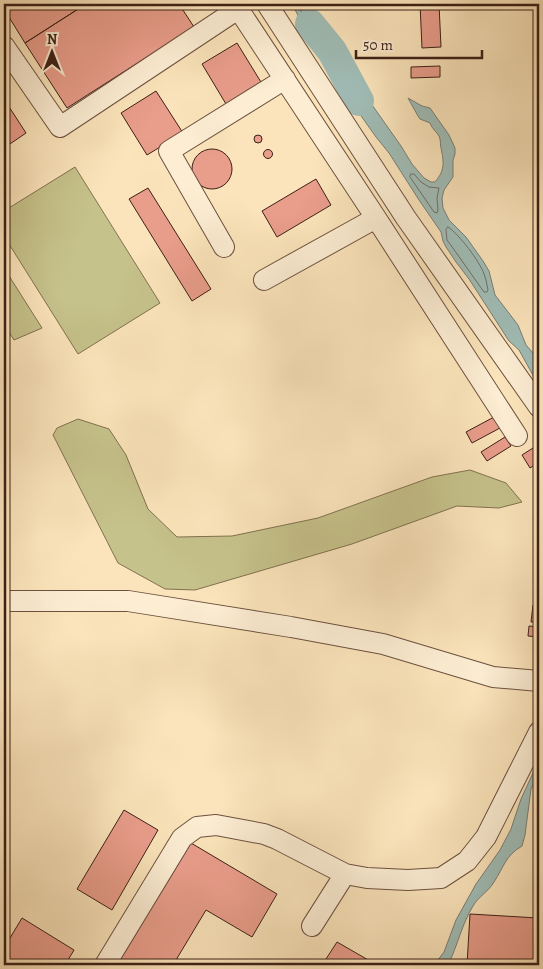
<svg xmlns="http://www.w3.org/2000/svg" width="543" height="969" viewBox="0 0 543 969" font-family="Alegreya,serif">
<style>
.green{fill:#c6c28b;stroke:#817150}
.water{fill:#a0bdb7;stroke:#787e77}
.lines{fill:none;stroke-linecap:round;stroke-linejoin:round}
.shore{stroke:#6e6e66;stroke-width:1}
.river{stroke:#a0bdb7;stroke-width:30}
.building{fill:#e99d8b;stroke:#3c2016}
.minor-casing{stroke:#6c513f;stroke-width:22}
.minor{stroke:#fcedd3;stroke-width:20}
</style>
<rect width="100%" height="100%" fill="#fbe4bb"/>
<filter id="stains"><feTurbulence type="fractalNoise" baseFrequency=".004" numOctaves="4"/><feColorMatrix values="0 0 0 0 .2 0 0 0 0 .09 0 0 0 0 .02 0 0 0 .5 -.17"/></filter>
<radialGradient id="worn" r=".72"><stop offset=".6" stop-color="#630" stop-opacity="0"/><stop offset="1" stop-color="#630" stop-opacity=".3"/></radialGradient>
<!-- green -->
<path class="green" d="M75 167 160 303 78 354 4 236V211Z
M4 268 42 328 14 340 4 324Z
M78 419 109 429 126 455 148 509 177 537 232 536 318 518 432 477 470 470 506 483 522 502 499 508 457 506 352 544 195 590 165 589 118 563 53 435 57 428Z"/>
<!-- water -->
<path class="water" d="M292 4H308L311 5 322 21 331 43 346 57H320Z
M328 66H349L363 92 401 146 412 164 424 178 431 182H435C445 170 444 163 441 148 440 144 441 140 439 136 436 131 432 129 430 123L420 119 418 116 408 98 422 106 430 108 449 135 455 148V154L453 160V177L444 190 442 198 443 208 449 220 466 237 483 261 489 271 495 295 518 325 526 345 539 360V386L519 350 509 341 469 279 456 262 446 247 443 241 441 232 419 200 389 153 376 137 347 96Z
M539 760V773L531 789 525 835 522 846C505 856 504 867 494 882 489 891 479 896 473 906 462 924 458 944 449 963L447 965H434L444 952 456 920 476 884 500 850 511 829 521 799Z"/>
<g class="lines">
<!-- shore -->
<path class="shore" d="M297 4 323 51 328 52 330 48C323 41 321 30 316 22 313 16 307 11 306 4
M341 71 347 72 357 92 356 96 353 95 340 74Z
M411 174H414L421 182 429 187 439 188 437 198 438 210 437 213 434 212 410 177Z
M448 227C459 234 480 262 484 274 486 279 487 285 488 290L487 292H484L450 244 447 240 446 230Z"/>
<!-- river -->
<path class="river" d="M310 24 332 51 359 101"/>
</g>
<!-- building -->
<path class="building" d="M4 4H86L25 43 4 9Z
M86 4H179L194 27 67 108 25 43Z
M420 4H439L441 47 422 48Z
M237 43 264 87 229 109 202 64Z
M440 66V77L411 78V67Z
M156 91 183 133 147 155 121 113Z
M4 99 26 133 4 148Z
M254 139a4 4 0 1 1 8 0a4 4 0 1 1-8 0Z
M192 169a20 20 0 1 1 40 0a20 20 0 1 1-40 0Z
M263.5 154a4.5 4.5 0 1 1 9 0a4.5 4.5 0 1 1-9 0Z
M316 179 331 205 277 237 262 211Z
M148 188 211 289 192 301 129 199Z
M494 417 500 428 472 443 466 432Z
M505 437 511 446 487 461 481 452Z
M533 448 539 458V462L530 468 522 455Z
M533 605 539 606V622H531Z
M529 626 539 627V637L528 636Z
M124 810 158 830 112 910 77 889Z
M191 843 277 894 252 937 206 910 173 965H117Z
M470 914 538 918 536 965H467Z
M22 918 74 950 65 965H4V948Z
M337 942 377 965H337L326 959Z"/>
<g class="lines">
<defs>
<path id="minor" d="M235 4 376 218 517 436
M267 4 406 218 539 407
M4 46 60 127 238 9
M224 247 169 151 285 79
M264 280 376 218
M4 601H128L291 627 383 644 493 677 539 681
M312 926 345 874
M105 965 182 838 197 827 216 825 264 834 277 839 345 874 367 878 408 880 441 878 467 861 486 837 539 732"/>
</defs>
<!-- minor casing -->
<use href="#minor" class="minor-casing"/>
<!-- minor -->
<use href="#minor" class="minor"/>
</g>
<!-- margin -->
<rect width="543" height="969" fill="none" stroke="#fbe4bb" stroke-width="20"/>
<rect x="5" y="5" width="533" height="959" fill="none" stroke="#3c2016" stroke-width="2.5"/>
<rect x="10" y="10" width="523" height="949" fill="none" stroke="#3c2016"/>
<!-- north arrow -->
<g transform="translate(52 52)" stroke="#fcedd3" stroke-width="4" paint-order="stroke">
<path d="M0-4L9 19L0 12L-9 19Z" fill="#3c2016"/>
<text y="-8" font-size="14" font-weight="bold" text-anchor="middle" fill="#3c2016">N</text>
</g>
<!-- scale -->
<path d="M356 50v8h126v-8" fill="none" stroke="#3c2016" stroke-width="2.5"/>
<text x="363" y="50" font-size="15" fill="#3c2016" stroke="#fcedd3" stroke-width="4" paint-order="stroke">50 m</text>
<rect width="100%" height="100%" filter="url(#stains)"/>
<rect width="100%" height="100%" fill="url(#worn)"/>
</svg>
